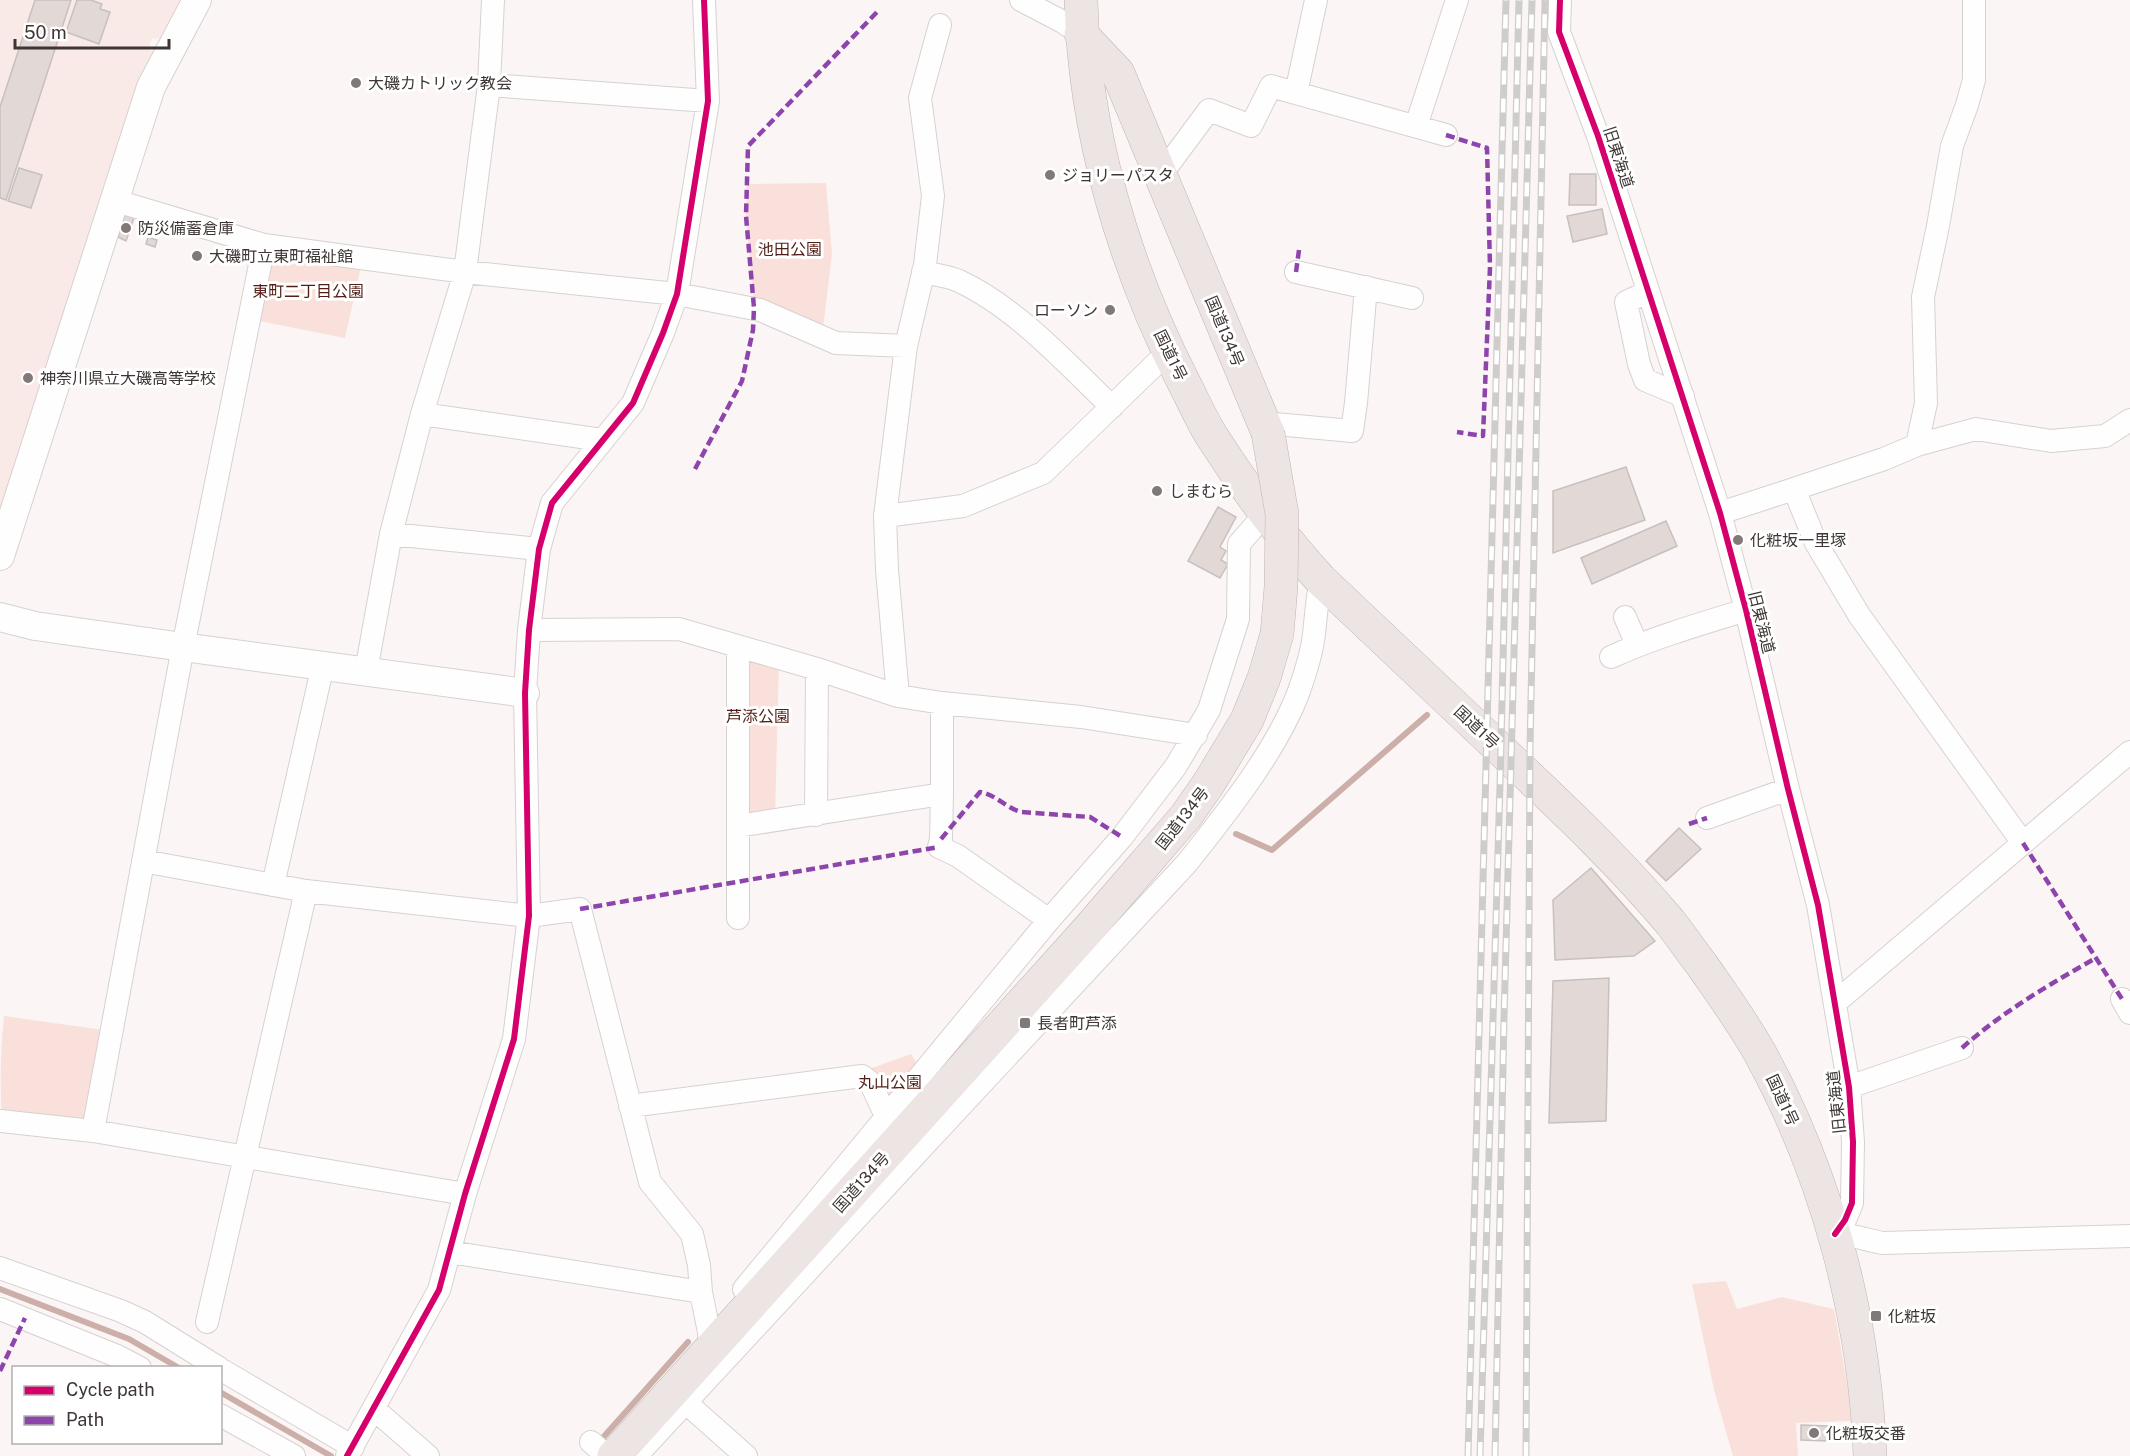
<svg xmlns="http://www.w3.org/2000/svg" width="2130" height="1456" viewBox="0 0 2130 1456" font-family="'Public Sans','Noto Sans JP',sans-serif">
<style>
.built{fill:#f9eae7}
.green{fill:#fae0db}
.lines{fill:none;stroke-linecap:round;stroke-linejoin:round}
.stream{stroke:#cdafa9;stroke-width:6}
.building{fill:#e2d8d6;stroke:#c6c0be;stroke-width:1.5}
.minor-casing{stroke:#d7d1cf;stroke-width:24}
.tertiary-casing{stroke:#d7d1cf;stroke-width:30}
.trunk-casing{stroke:#c1b4b2;stroke-width:34}
.minor{stroke:#fefefe;stroke-width:22}
.tertiary{stroke:#fefefe;stroke-width:28}
.trunk{stroke:#ede5e4;stroke-width:33}
.rail-casing{stroke:#cfcdcc;stroke-width:7}
.rail{stroke:#fff;stroke-width:4.5;stroke-dasharray:14;stroke-linecap:butt}
.trunk-bridge-casing{stroke:#c1b4b2;stroke-width:34;stroke-linecap:butt}
.trunk-bridge{stroke:#ede5e4;stroke-width:33}
.quiet{stroke:#8e44ad;stroke-width:4.5;stroke-dasharray:9 4.5;stroke-linecap:butt}
.cycleway-casing{stroke:#fff;stroke-width:10}
.cycleway{stroke:#d6006c;stroke-width:6}
.poi-dot{fill:#807978;stroke:#fff;stroke-width:2}
.labels{text-anchor:middle;stroke-width:6;stroke-linejoin:round;paint-order:stroke}
.poi-label{font-size:16px;fill:#3e3635;stroke:#fff;text-anchor:start}
.street-label{font-size:16px;fill:#3e3635;stroke:#fff}
.park-label{font-size:16px;fill:#521d15;stroke:#fff}
</style>
<rect width="100%" height="100%" fill="#fbf6f5"/>
<!-- built -->
<path class="built" d="M0 0H190L164 39 152 38 148 50 156 52 0 556Z"/>
<!-- green -->
<path class="green" d="M826 183 832 254 822 337 754 308 746 216 747 184Z
M264 245 363 258 345 338 249 319Z
M738 647 779 658 775 820 738 826Z
M4 1016 111 1031 93 1131 2 1122C0 1087 0 1051 4 1016Z
M911 1054 922 1072 886 1116 866 1070Z
M1726 1281 1737 1309 1782 1297 1834 1309 1848 1389 1851 1421 1796 1423 1798 1456H1733L1714 1390 1692 1284Z"/>
<g class="lines">
<!-- stream -->
<path class="stream" d="M1236 834 1272 850 1427 715
M0 1289 129 1339 179 1368
M220 1392 331 1456
M599 1442 688 1342"/>
</g>
<!-- building -->
<path class="building" d="M35 0H71L6 200 0 198V107Z
M77 0H91L102 4 100 9 110 12 99 44 66 32Z
M19 168 42 175 31 208 8 201Z
M1570 174H1596V205H1569Z
M1602 209 1607 234 1573 242 1567 216Z
M125 215 134 218 126 241 118 237Z
M148 237 157 240 155 247 146 244Z
M1626 467 1645 520 1553 553V491Z
M1218 507 1236 517 1220 547 1226 551 1221 560 1228 564 1220 578 1188 561Z
M1666 521 1677 546 1592 584 1581 558Z
M1679 828 1701 849 1666 881 1646 861Z
M1591 868 1655 941 1634 956 1555 960 1553 900Z
M1609 978 1606 1121 1549 1123 1553 981Z
M1801 1425 1828 1426 1827 1441 1801 1440Z"/>
<g class="lines">
<defs>
<path id="minor" d="M1021 0 1063 22 1081 34
M1560 0 1559 32 1598 136 1720 513 1746 610 1788 789 1818 905 1849 1087 1853 1142 1852 1203 1845 1220 1835 1234
M489 85 708 101
M1296 93 1316 0
M1416 126 1457 0
M1160 176 1209 110 1251 126 1271 86 1446 135
M113 200 264 245 465 272 677 294 760 310 836 343 906 346
M923 272C935 275 948 276 959 281 1017 308 1067 364 1112 407
M1296 272 1412 298
M1648 292 1626 302 1639 364 1645 380 1683 396
M422 414 602 440
M1264 423 1352 431 1356 403 1366 287
M1917 445 1926 403 1923 297 1938 226 1952 146 1967 105 1974 80V0
M1794 489 1884 459 1917 445 1976 429 2051 441 2105 436 2130 420
M1720 513 1794 489 1816 543 1859 615 2023 843
M885 516 963 506 1043 473 1168 352
M391 534 539 549
M1625 617 1637 645
M529 630 679 629 817 669 898 696 942 703 1081 717 1196 735
M1611 657C1655 637 1700 624 1746 610
M366 671 391 534 422 414 465 272 489 85 493 0
M898 696 887 570 885 516 906 346 925 265 933 196 920 98 940 25
M942 703V794L941 839 939 847 958 856 1049 920
M816 815 817 669
M1707 818 1788 789
M738 826 942 794
M143 861 306 891 529 916 580 909 650 1182 692 1234 699 1265 701 1292 709 1332 710 1351
M273 885 323 665
M738 918V647
M2122 999 2130 1013
M1836 1002 2130 752
M1849 1087 1962 1048
M630 1106 862 1076 870 1082 886 1116
M0 1121 93 1131 465 1194
M93 1131 183 647 264 245
M887 1153 903 1168 1187 863C1226 814 1277 750 1299 691 1305 674 1312 652 1314 634 1316 616 1317 598 1321 580
M1835 1234C1851 1234 1866 1240 1883 1243L2130 1236
M450 1252 701 1292
M0 1268 121 1311 145 1322 219 1368
M744 1289 1049 920 1122 837 1176 766 1209 710 1238 619 1239 544 1265 514
M0 1309 117 1356 140 1368
M207 1322 306 891
M220 1369 353 1447
M675 1393 746 1456
M374 1409 428 1456
M220 1415 294 1456
M591 1442 607 1456
M347 1456 439 1290 465 1194 514 1039 529 916 525 693 529 630 539 549 552 503 633 403 663 333 677 294 708 101 704 0
M636 1456 903 1168"/>
<path id="tertiary" d="M0 556 151 87 197 0
M0 617 35 626 183 647 525 693"/>
<path id="trunk" d="M1081 0C1084 132 1124 266 1184 383 1193 400 1201 419 1211 435 1244 487 1280 535 1321 580 1381 636 1441 693 1501 750 1559 805 1618 860 1670 922 1681 936 1691 951 1702 965 1722 994 1744 1024 1761 1055 1827 1176 1865 1318 1870 1456
M1081 34 1118 73 1268 433
M614 1456 1086 932 1186 816 1209 783 1247 720 1264 678 1277 634"/>
</defs>
<!-- minor casing -->
<use href="#minor" class="minor-casing"/>
<!-- tertiary casing -->
<use href="#tertiary" class="tertiary-casing"/>
<!-- trunk casing -->
<use href="#trunk" class="trunk-casing"/>
<!-- minor -->
<use href="#minor" class="minor"/>
<!-- tertiary -->
<use href="#tertiary" class="tertiary"/>
<!-- trunk -->
<use href="#trunk" class="trunk"/>
<defs>
<path id="rail" d="M1468 1456 1506 0
M1480 1456 1500 785 1519 0
M1495 1456 1504 1018 1532 0
M1526 1456 1530 749 1545 0"/>
</defs>
<!-- rail casing -->
<use href="#rail" class="rail-casing"/>
<!-- rail -->
<use href="#rail" class="rail"/>
<defs>
<path id="trunk-bridge" d="M1268 433 1282 514 1281 587 1277 634"/>
</defs>
<!-- trunk-bridge casing -->
<use href="#trunk-bridge" class="trunk-bridge-casing"/>
<!-- trunk-bridge -->
<use href="#trunk-bridge" class="trunk-bridge"/>
<!-- quiet -->
<path class="quiet" d="M1446 135 1487 148 1490 267 1483 436 1457 432
M1296 272 1299 250
M695 469 742 381 753 330 754 308 746 216 748 146 877 12
M1689 824 1707 818
M941 839 980 792C995 794 1006 808 1021 812L1090 817 1122 837
M2023 843 2122 999
M580 909 939 847
M1962 1048C2002 1012 2050 984 2096 958
M0 1371 25 1318"/>
<defs>
<path id="cycleway" d="M1560 0 1559 32 1598 136 1720 513 1746 610 1788 789 1818 905 1849 1087 1853 1142 1852 1203 1845 1220 1835 1234
M347 1456 439 1290 465 1194 514 1039 529 916 525 693 529 630 539 549 552 503 633 403 663 333 677 294 708 101 704 0"/>
</defs>
<!-- cycleway casing -->
<use href="#cycleway" class="cycleway-casing"/>
<!-- cycleway -->
<use href="#cycleway" class="cycleway"/>
</g>
<!-- markers -->
<g class="poi-dot">
<circle cx="356" cy="83" r="6"/>
<circle cx="1050" cy="175" r="6"/>
<circle cx="126" cy="228" r="6"/>
<circle cx="197" cy="256" r="6"/>
<circle cx="1110" cy="310" r="6"/>
<circle cx="28" cy="378" r="6"/>
<circle cx="1157" cy="491" r="6"/>
<circle cx="1738" cy="540" r="6"/>
<rect x="1019" y="1017" width="12" height="12" rx="3"/>
<rect x="1870" y="1310" width="12" height="12" rx="3"/>
<circle cx="1814" cy="1433" r="6"/>
</g>
<g class="labels">
<!-- poi labels -->
<g class="poi-label">
<text x="368" y="89">大磯カトリック教会</text>
<text x="1062" y="181">ジョリーパスタ</text>
<text x="138" y="234">防災備蓄倉庫</text>
<text x="209" y="262">大磯町立東町福祉館</text>
<text x="1098" y="316" text-anchor="end">ローソン</text>
<text x="40" y="384">神奈川県立大磯高等学校</text>
<text x="1169" y="497">しまむら</text>
<text x="1750" y="546">化粧坂一里塚</text>
<text x="1037" y="1029">長者町芦添</text>
<text x="1888" y="1322">化粧坂</text>
<text x="1826" y="1439">化粧坂交番</text>
</g>
<!-- street labels -->
<g class="street-label">
<text transform="translate(1619 157) rotate(72)" y="6">旧東海道</text>
<text transform="translate(1225 331) rotate(67)" y="6">国道134号</text>
<text transform="translate(1171 355) rotate(64)" y="6">国道1号</text>
<text transform="translate(1762 622) rotate(76)" y="6">旧東海道</text>
<text transform="translate(1477 727) rotate(43)" y="6">国道1号</text>
<text transform="translate(1182 818) rotate(-52)" y="6">国道134号</text>
<text transform="translate(1783 1100) rotate(65)" y="6">国道1号</text>
<text transform="translate(1836 1102) rotate(-96)" y="6">旧東海道</text>
<text transform="translate(861 1182) rotate(-48)" y="6">国道134号</text>
</g>
<!-- park labels -->
<g class="park-label">
<text x="790" y="255">池田公園</text>
<text x="308" y="297">東町二丁目公園</text>
<text x="758" y="722">芦添公園</text>
<text x="890" y="1088">丸山公園</text>
</g>
</g>
<!-- legend -->
<rect x="12" y="1366" width="210" height="78" fill="#ffffff" stroke="#b2afae" stroke-width="1.5"/>
<rect x="24" y="1386" width="30" height="9" fill="#d6006c" stroke="#b2afae" stroke-width="1.5"/>
<text x="66" y="1396" font-size="18" fill="#3e3635">Cycle path</text>
<rect x="24" y="1416" width="30" height="9" fill="#8e44ad" stroke="#b2afae" stroke-width="1.5"/>
<text x="66" y="1426" font-size="18" fill="#3e3635">Path</text>
<!-- scale -->
<path d="M15 39v9h154v-9" fill="none" stroke="#3e3635" stroke-width="3"/>
<text x="24" y="39" font-size="18" fill="#3e3635" stroke="#ffffff" stroke-width="4.5" paint-order="stroke">50 m</text>
</svg>
